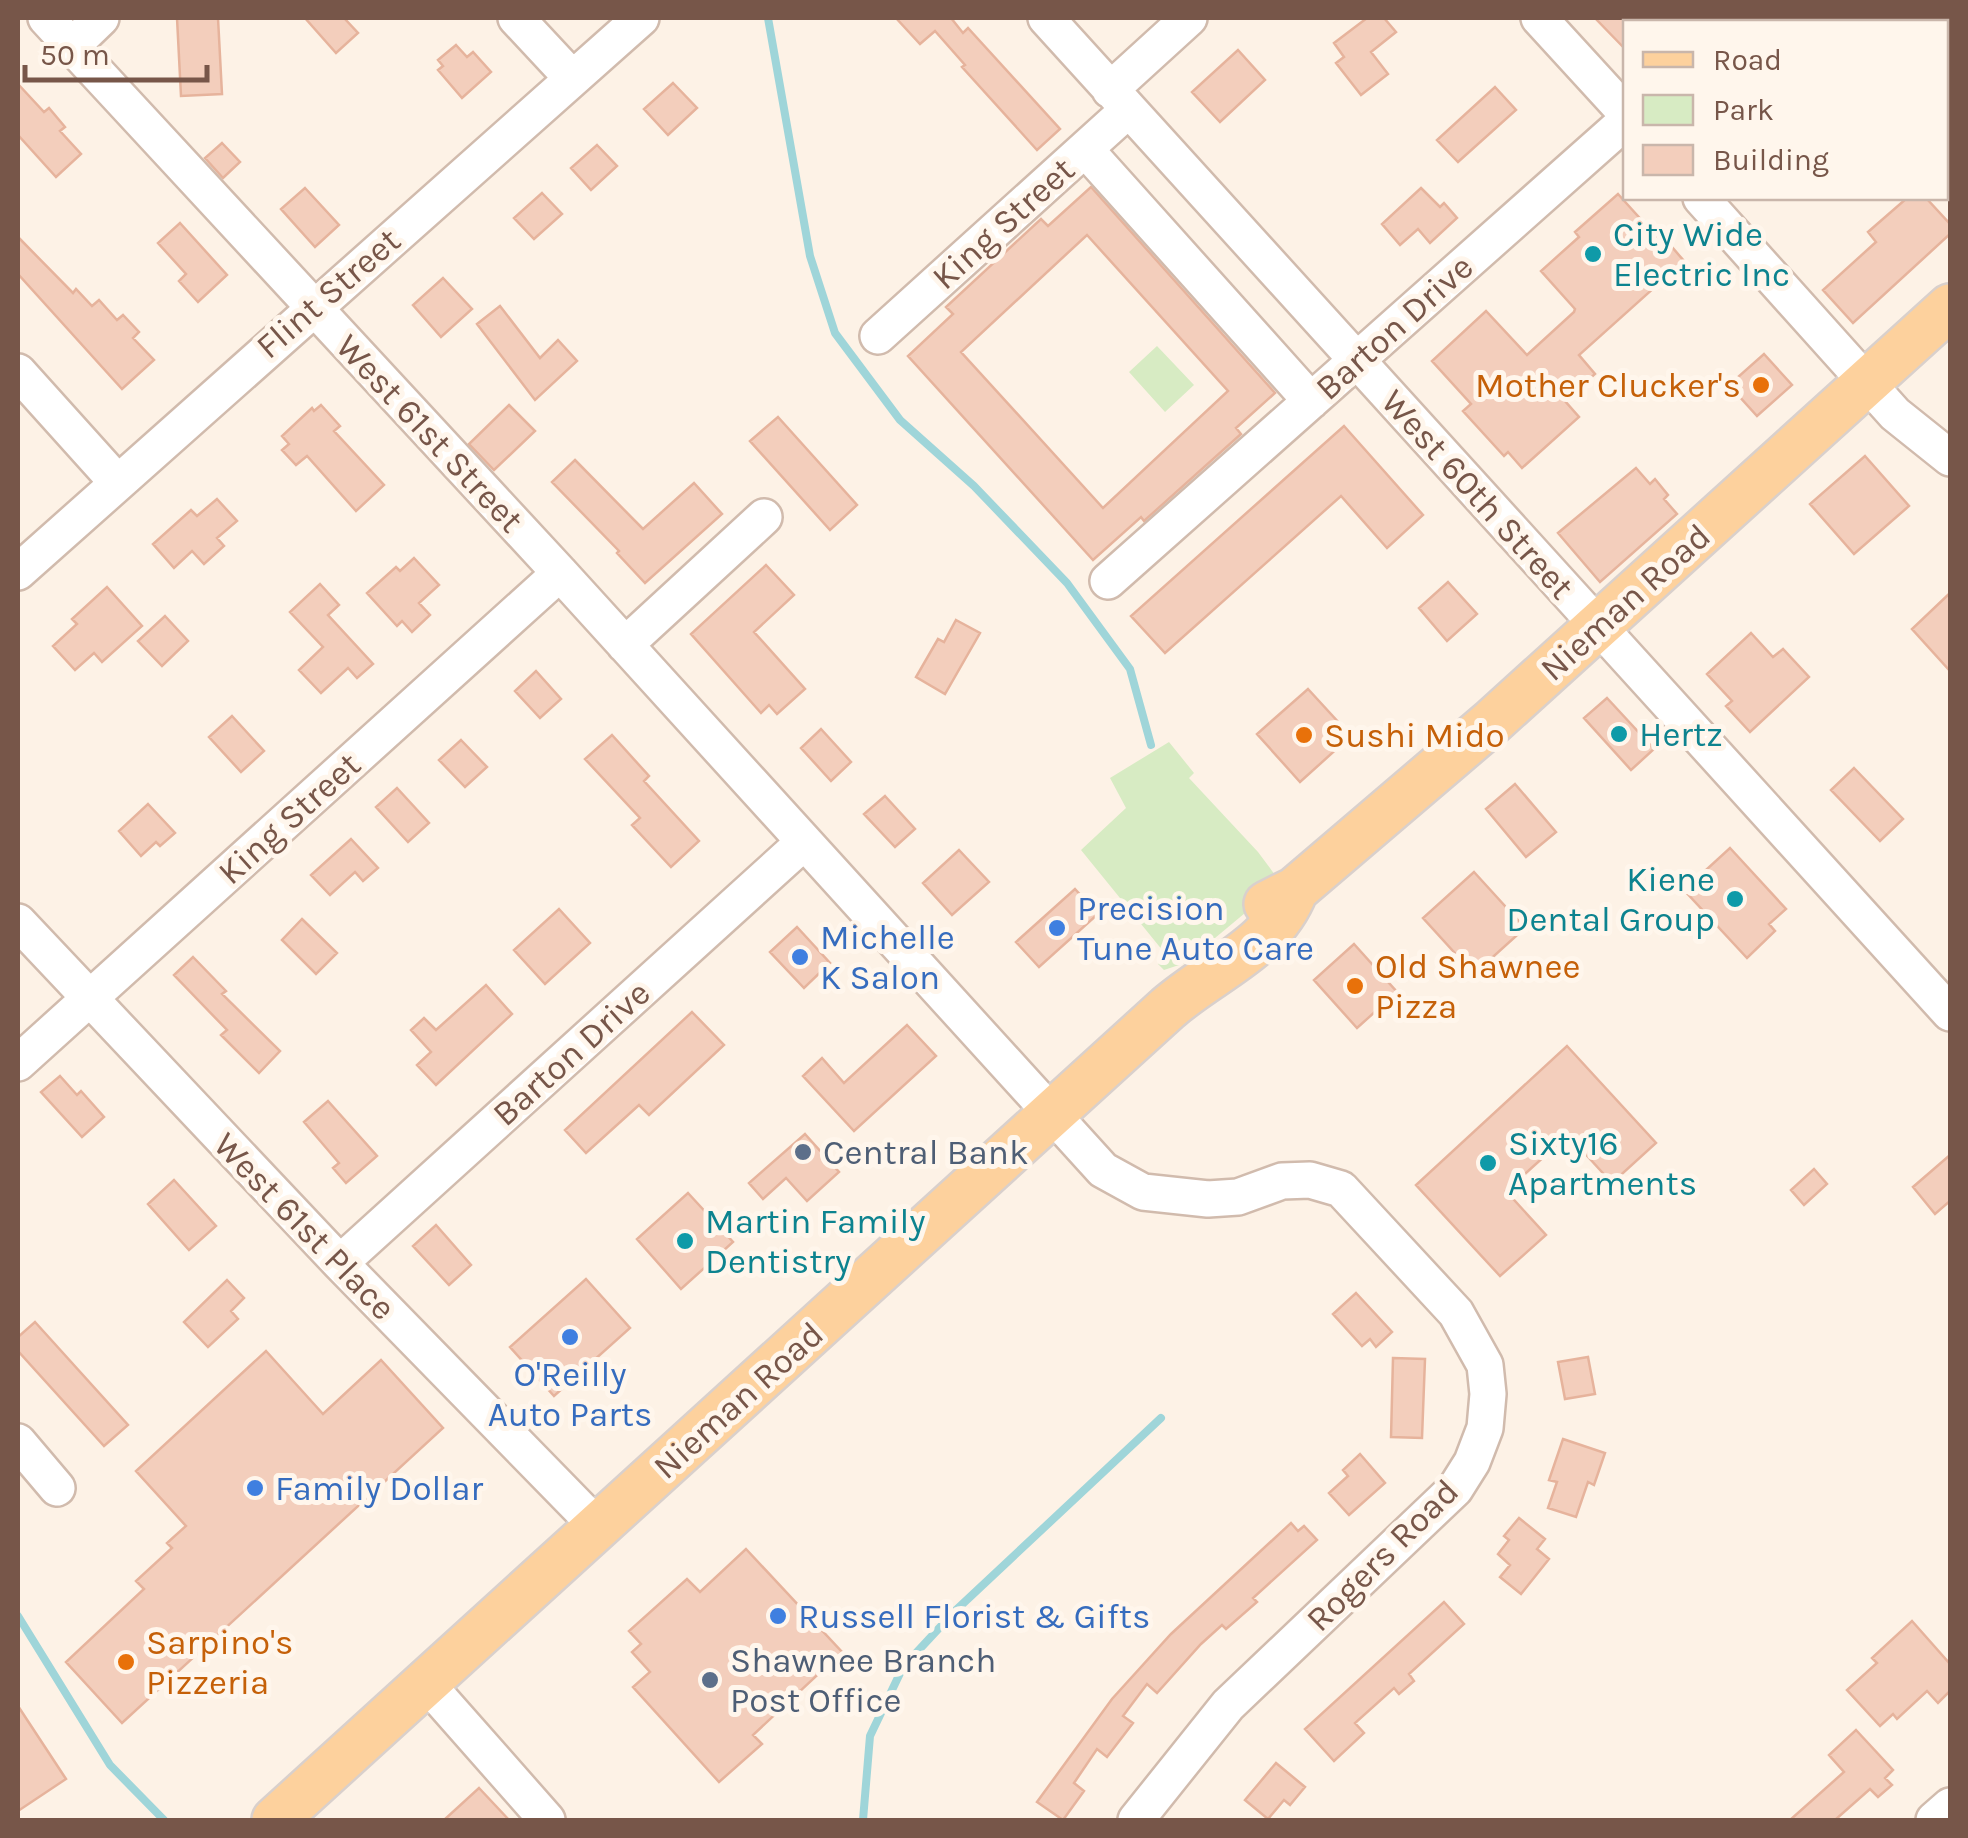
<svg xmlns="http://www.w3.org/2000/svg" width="1968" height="1838" viewBox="0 0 1968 1838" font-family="Karla,sans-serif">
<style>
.green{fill:#d7ebc3}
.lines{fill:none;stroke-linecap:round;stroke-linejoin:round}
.stream{stroke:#9fd5d9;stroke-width:8}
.building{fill:#f3cebc;stroke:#e6b39c;stroke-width:2.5;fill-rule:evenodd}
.minor-casing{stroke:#d1bbad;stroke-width:40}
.major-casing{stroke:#d9d0cc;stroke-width:50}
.minor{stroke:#fff;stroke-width:35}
.major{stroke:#fdd19d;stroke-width:45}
.culture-dot{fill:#0f9aa8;stroke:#fff6ec;stroke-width:4}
.food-dot{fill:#e8710a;stroke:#fff6ec;stroke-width:4}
.shop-dot{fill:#3f7fe0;stroke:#fff6ec;stroke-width:4}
.service-dot{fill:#5c6f8a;stroke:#fff6ec;stroke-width:4}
.labels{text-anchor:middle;stroke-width:10;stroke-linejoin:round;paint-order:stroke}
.street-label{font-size:35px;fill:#775649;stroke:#fff6ec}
.culture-label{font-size:35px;fill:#0d838f;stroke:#fff6ec;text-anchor:start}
.food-label{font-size:35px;fill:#c56008;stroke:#fff6ec;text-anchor:start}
.shop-label{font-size:35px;fill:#366cbe;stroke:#fff6ec;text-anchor:start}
.service-label{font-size:35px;fill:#4e5e75;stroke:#fff6ec;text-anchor:start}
</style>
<rect width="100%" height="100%" fill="#fdf2e6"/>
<!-- green -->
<path class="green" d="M1157 346 1194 385 1165 412 1129 372Z
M1169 742 1194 773 1189 778 1258 852 1281 883 1185 963 1164 970 1158 964 1163 951 1081 850 1126 808 1110 778Z"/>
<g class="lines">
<!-- stream -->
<path class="stream" d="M768 18 810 256 835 333 900 420 974 486 1067 583 1130 669 1151 745
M18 1616 110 1765 164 1820
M863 1820 870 1736 903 1667 955 1611 1161 1418"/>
</g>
<!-- building -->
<path class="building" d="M177 18H218L222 94 181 96Z
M305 18H344L358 33 336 53Z
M896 18H951L963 33 968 28 1060 129 1037 150 962 67 965 65 935 31 920 44Z
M1367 18H1384L1396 32 1371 52 1388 74 1361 95 1336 63 1344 57 1334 43Z
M1595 18H1626V50Z
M456 45 467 57 473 52 491 72 462 98 438 70 443 66 438 60Z
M1238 50 1265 80 1220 122 1192 92Z
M673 83 697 108 668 135 644 109Z
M18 84 44 112 49 108 65 127 60 131 81 154 56 177 18 135Z
M1495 87 1516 110 1458 162 1437 140Z
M222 143 240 162 223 178 205 158Z
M597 145 617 166 591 190 571 168Z
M1091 187 1275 393 1236 428 1241 434 1144 521 1141 517 1093 560 908 356 953 314 946 307 1041 219 1048 226ZM1087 235 1228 391 1103 508 961 352Z
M305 188 339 225 315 247 281 209Z
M1421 188 1440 207 1444 203 1457 218 1430 243 1418 229 1400 245 1382 224Z
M542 193 562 214 534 239 514 218Z
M1618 194 1656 236 1660 233 1684 261 1579 355 1595 374 1565 401 1579 417 1522 468 1508 452 1504 456 1463 411 1471 404 1432 361 1486 311 1527 355 1574 312 1575 309 1541 271 1579 237 1575 232Z
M1907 198H1926L1950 224V234L1853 323 1823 290 1876 242 1868 232Z
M180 223 227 275 198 302 179 281 186 274 158 243Z
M18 237 73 293 76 289 92 306 99 300 117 320 123 315 139 332 133 338 154 360 122 389 18 274Z
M443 278 472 309 441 337 413 305Z
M500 306 540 358 558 340 577 361 535 400 477 324Z
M1764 354 1792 385 1757 416 1729 385Z
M321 405 340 426 334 431 384 485 356 511 307 456 296 465 282 450 289 444 282 436 312 408 314 411Z
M509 405 535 431 494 470 469 444Z
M778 417 857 505 830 530 750 441Z
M1344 426 1423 515 1387 548 1341 496 1165 653 1131 616Z
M1865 456 1909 506 1854 554 1810 504Z
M575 460 643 529 694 483 722 514 645 583 617 553 619 551 552 482Z
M1636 468 1650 484 1655 479 1668 495 1664 499 1677 514 1600 582 1558 533Z
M217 499 237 521 217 538 224 546 204 564 192 551 174 568 153 544 191 510 197 516Z
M414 558 439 585 419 603 430 615 412 632 402 621 397 626 367 593 396 567 400 571Z
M766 565 794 595 754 632 805 689 777 714 769 705 761 713 691 634Z
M1448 582 1477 614 1447 641 1419 608Z
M320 584 339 605 328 615 373 664 357 678 348 668 321 693 299 670 323 647 290 612Z
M107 587 142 626 102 662 94 653 75 670 53 646 77 624 72 619Z
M1950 593V671L1912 629Z
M165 616 188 641 162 666 138 641Z
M956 620 980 633 945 694 916 677 938 639 944 642Z
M1751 633 1773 657 1783 649 1809 677 1750 732 1726 706 1732 701 1707 674Z
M536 671 561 699 540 718 515 691Z
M1308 689 1351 736 1300 782 1257 734Z
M1607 698 1654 749 1631 770 1584 718Z
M232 716 264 751 241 772 209 737Z
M821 729 851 762 831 781 801 748Z
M612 735 649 776 644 781 699 841 671 867 632 825 640 818 585 759Z
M461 740 487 767 465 787 439 760Z
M1854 768 1903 819 1880 841 1831 790Z
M1515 784 1556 832 1526 857 1486 809Z
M397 788 429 823 408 842 376 807Z
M885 796 915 829 895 847 864 814Z
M148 804 175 833 160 846 156 842 141 856 119 831Z
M351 839 378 868 363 881 355 872 330 895 311 875Z
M1730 848 1786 909 1769 924 1775 931 1747 958 1684 890Z
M959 850 989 882 952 915 923 883Z
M1474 872 1525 928 1474 974 1423 918Z
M1075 889 1098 914 1039 967 1016 942Z
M559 909 590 943 545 984 514 950Z
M302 919 337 953 316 974 282 940Z
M797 927 830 963 804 988 770 952Z
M1354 944 1397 992 1357 1028 1314 980Z
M193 957 226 991 222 994 280 1051 259 1073 221 1035 227 1030 174 975Z
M486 985 512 1014 436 1085 417 1065 431 1052 411 1030 424 1018 436 1030Z
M692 1012 724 1045 649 1115 639 1105 586 1153 565 1130Z
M907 1025 936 1056 854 1131 803 1076 822 1058 844 1083Z
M1567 1046 1656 1143 1612 1183 1568 1135 1506 1191 1546 1235 1500 1276 1416 1185Z
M60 1076 77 1095 81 1091 104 1117 82 1137 41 1092Z
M328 1101 377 1156 346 1183 333 1168 339 1163 304 1122Z
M805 1134 839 1172 807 1201 786 1178 763 1199 749 1183Z
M1950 1155V1201L1935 1214 1913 1187Z
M1814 1169 1827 1184 1804 1205 1791 1190Z
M174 1180 216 1226 189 1250 148 1204Z
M688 1193 733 1242 681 1289 637 1239Z
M436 1225 471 1265 449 1285 413 1246Z
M586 1279 630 1328 554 1396 510 1347Z
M227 1280 244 1298 231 1311 238 1319 208 1347 184 1322Z
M1356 1293 1392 1332 1376 1347 1370 1339 1362 1346 1333 1314Z
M35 1322 128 1425 104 1446 18 1351V1337Z
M266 1351 323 1414 381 1360 443 1428 122 1723 66 1662 144 1589 136 1581 172 1548 167 1543 186 1526 136 1471Z
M1588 1357 1595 1394 1565 1399 1558 1362Z
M1393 1358 1425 1359 1422 1438 1391 1437Z
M1563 1439 1605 1453 1594 1485 1588 1482 1576 1517 1548 1508 1557 1482 1549 1480Z
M1360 1454 1385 1483 1349 1515 1329 1493 1348 1476 1343 1470Z
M1519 1518 1545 1539 1537 1549 1549 1559 1521 1594 1500 1577 1510 1565 1498 1554 1509 1540 1504 1536Z
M1291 1523 1298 1531 1304 1526 1317 1540 1253 1598 1257 1602 1226 1629 1222 1625 1201 1644 1157 1693 1147 1684 1123 1716 1133 1723 1107 1757 1097 1749 1074 1783 1084 1791 1063 1820 1037 1802 1112 1699 1171 1634Z
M746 1549 842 1652 753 1735 762 1744 719 1782 633 1687 650 1672 632 1652 641 1644 629 1631 687 1579 700 1592Z
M1444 1602 1464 1624 1409 1674 1414 1681 1399 1694 1394 1688 1355 1723 1364 1733 1334 1761 1305 1729Z
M1912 1621 1950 1664V1691L1938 1703 1927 1691 1897 1719 1893 1714 1880 1726 1847 1690 1877 1663 1872 1658Z
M18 1706 66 1779 18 1811Z
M1856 1730 1893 1770 1885 1778 1892 1785 1878 1797 1870 1789 1835 1820H1790L1844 1772 1829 1755Z
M1276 1763 1305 1787 1290 1805 1284 1800 1268 1819 1245 1800Z
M479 1788 509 1820H444Z"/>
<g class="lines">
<defs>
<path id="minor" d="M46 18 560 573 1103 1170 1143 1192 1208 1199 1238 1197 1282 1181 1310 1180 1341 1189 1456 1313 1485 1365 1488 1394 1485 1428 1472 1462 1455 1489 1228 1705 1136 1820
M516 18 572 78
M1046 18 1950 1013
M1539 18 1626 113
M1732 22 1737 18
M72 46 101 18
M1110 90 1189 18
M1085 149 1311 401
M1701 198 1895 414 1950 458
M878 336 1128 110
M18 372 117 482
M18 572 641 18
M1108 581 1626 121
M625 645 764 517
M18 922 340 1263 598 1527
M18 1063 560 573
M340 1263 803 843
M18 1442 57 1488
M427 1684 547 1820
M1934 1820 1950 1806"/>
<path id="major" d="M1267 904 1295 890 1493 721 1950 307
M275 1820 1168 1008C1213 969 1273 948 1295 890"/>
</defs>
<!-- minor casing -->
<use href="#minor" class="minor-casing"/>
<!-- major casing -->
<use href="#major" class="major-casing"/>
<!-- minor -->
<use href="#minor" class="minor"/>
<!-- major -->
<use href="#major" class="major"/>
</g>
<!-- markers -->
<g class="culture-dot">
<circle cx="1593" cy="254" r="10"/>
<circle cx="1619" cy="734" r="10"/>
<circle cx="1735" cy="899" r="10"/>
<circle cx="1488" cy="1163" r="10"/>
<circle cx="685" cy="1241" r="10"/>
</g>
<g class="food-dot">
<circle cx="1761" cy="385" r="10"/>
<circle cx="1304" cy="735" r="10"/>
<circle cx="1355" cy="986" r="10"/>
<circle cx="126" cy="1662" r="10"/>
</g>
<g class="shop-dot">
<circle cx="1057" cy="928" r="10"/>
<circle cx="800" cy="957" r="10"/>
<circle cx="570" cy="1337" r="10"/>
<circle cx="255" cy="1488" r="10"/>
<circle cx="778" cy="1616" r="10"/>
</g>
<g class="service-dot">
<circle cx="803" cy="1152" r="10"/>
<circle cx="710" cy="1680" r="10"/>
</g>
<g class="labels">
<!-- street labels -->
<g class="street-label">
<text transform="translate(1003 223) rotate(-42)" y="12">King Street</text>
<text transform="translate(328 293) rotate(-41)" y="12">Flint Street</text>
<text transform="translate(1394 327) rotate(-42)" y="12">Barton Drive</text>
<text transform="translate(430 433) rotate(47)" y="12">West 61st Street</text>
<text transform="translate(1478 494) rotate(48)" y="12">West 60th Street</text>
<text transform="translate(1625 602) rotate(-42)" y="12">Nieman Road</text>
<text transform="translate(289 818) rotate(-42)" y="12">King Street</text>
<text transform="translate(571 1053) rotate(-42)" y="12">Barton Drive</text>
<text transform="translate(305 1226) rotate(46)" y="12">West 61st Place</text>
<text transform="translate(738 1400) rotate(-42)" y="12">Nieman Road</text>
<text transform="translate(1382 1555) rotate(-45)" y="12">Rogers Road</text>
</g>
<!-- culture labels -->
<g class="culture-label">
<text x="1613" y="246">City Wide<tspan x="1613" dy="40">Electric Inc</tspan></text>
<text x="1639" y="746">Hertz</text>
<text x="1715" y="891" text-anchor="end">Kiene<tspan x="1715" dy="40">Dental Group</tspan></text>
<text x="1508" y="1155">Sixty16<tspan x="1508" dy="40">Apartments</tspan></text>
<text x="705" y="1233">Martin Family<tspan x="705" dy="40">Dentistry</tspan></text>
</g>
<!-- food labels -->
<g class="food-label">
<text x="1741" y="397" text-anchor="end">Mother Clucker's</text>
<text x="1324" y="747">Sushi Mido</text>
<text x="1375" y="978">Old Shawnee<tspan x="1375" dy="40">Pizza</tspan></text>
<text x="146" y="1654">Sarpino's<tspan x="146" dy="40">Pizzeria</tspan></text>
</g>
<!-- shop labels -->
<g class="shop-label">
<text x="1077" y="920">Precision<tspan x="1077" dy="40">Tune Auto Care</tspan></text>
<text x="820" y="949">Michelle<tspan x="820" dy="40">K Salon</tspan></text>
<text x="570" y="1386" text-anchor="middle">O'Reilly<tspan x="570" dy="40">Auto Parts</tspan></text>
<text x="275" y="1500">Family Dollar</text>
<text x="798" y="1628">Russell Florist &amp; Gifts</text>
</g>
<!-- service labels -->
<g class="service-label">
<text x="823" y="1164">Central Bank</text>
<text x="730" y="1672">Shawnee Branch<tspan x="730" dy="40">Post Office</tspan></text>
</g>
</g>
<!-- border -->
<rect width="1968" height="1838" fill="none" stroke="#775649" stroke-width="40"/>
<!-- legend -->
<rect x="1623" y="20" width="325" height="180" fill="#fff6ec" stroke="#c9b6ab" stroke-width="2.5"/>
<rect x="1643" y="52" width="50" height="15" fill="#fdd19d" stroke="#c9b6ab" stroke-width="2.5"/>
<text x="1713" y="70" font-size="30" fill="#775649">Road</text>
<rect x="1643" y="95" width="50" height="30" fill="#d7ebc3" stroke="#c9b6ab" stroke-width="2.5"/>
<text x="1713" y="120" font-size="30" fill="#775649">Park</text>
<rect x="1643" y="145" width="50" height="30" fill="#f3cebc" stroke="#c9b6ab" stroke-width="2.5"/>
<text x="1713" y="170" font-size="30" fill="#775649">Building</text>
<!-- scale -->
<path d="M25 65v15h182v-15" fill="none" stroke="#775649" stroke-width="5"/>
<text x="40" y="65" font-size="30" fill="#775649" stroke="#fff6ec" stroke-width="8" paint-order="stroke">50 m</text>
</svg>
